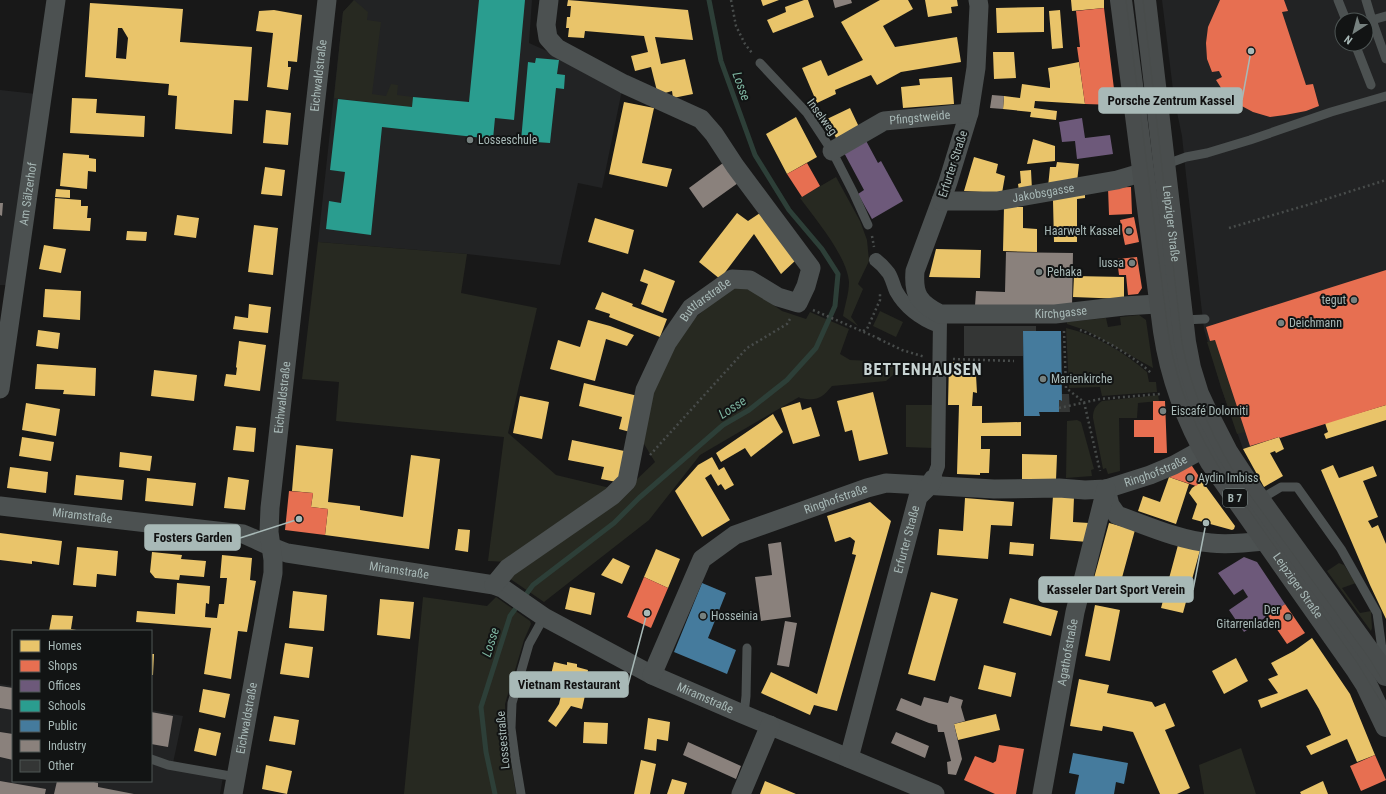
<svg xmlns="http://www.w3.org/2000/svg" width="1386" height="794" viewBox="0 0 1386 794" font-family="'Roboto Condensed',sans-serif">
<style>
.built{fill:#222324;fill-rule:evenodd}
.green{fill:#272921}
.homes{fill:#e9c46a;fill-rule:evenodd}
.shops{fill:#e76f51}
.offices{fill:#6d597a}
.schools{fill:#2a9d8f}
.public{fill:#457b9d}
.industry{fill:#8a817c}
.lines{fill:none;stroke-linecap:round;stroke-linejoin:round}
.stream{stroke:#2d3f38;stroke-width:5}
.building{fill:#343635}
.path{stroke:#484c4b;stroke-width:2.5;stroke-dasharray:2 3;stroke-linecap:butt}
.service{stroke:#4c5151;stroke-width:9}
.pedestrian{stroke:#4c5151;stroke-width:14}
.minor{stroke:#4c5151;stroke-width:19}
.primary{stroke:#494d4d;stroke-width:22}
.tram{stroke:#484c4b;stroke-width:1}
.poi-dot{fill:#76817f;stroke:#121414;stroke-width:1.5}
.labels{text-anchor:middle;stroke-width:4;stroke-linejoin:round;paint-order:stroke}
.shield{fill:#121414;stroke:#7b8886;stroke-width:1}
.shield-label{font-size:11px;font-weight:bold;fill:#a8b9b7}
.street-label{font-size:12px;fill:#a8b9b7;stroke:#121414}
.poi-label{font-size:12px;fill:#a8b9b7;stroke:#121414;text-anchor:start}
.water-label{font-size:13px;font-style:italic;fill:#7eb6a1;stroke:#121414}
.district-label{font-size:16px;font-weight:bold;letter-spacing:1px;fill:#c9d5d4;stroke:#121414}
.leader{fill:none;stroke:#a8b9b7;stroke-width:1.5}
.callout-dot{fill:#a8b9b7;stroke:#121414;stroke-width:1.5}
.callout{fill:#a8b9b7;stroke:#a8b9b7;stroke-width:1.5}
.callout-label{font-size:13px;text-anchor:middle;font-weight:bold;fill:#111}
</style>
<rect width="100%" height="100%" fill="#181818"/>
<!-- built -->
<path class="built" d="M354 0H532L529 43 558 56 622 90 602 188 578 183 560 265 467 254 318 242 343 12Z
M1162 0H1386V405L1243 449 1221 387 1204 329 1186 175 1182 136 1174 98ZM1342 20H1366V44H1342Z
M0 90 36 94 7 285H0Z
M0 684 13 686V781H151V710L183 716 173 763 224 771 220 794H0Z"/>
<!-- green -->
<path class="green" d="M354 0 368 12 367 20 381 22 372 94 386 96 391 84 398 85 397 95 413 97 412 107 334 98 343 12Z
M836 177 860 221 867 240 869 261 858 284 863 289 851 317 858 326 843 316C845 305 849 293 849 282 847 256 816 220 800 198Z
M318 242 467 254 461 293 537 308 508 433 556 475 610 488 509 562 488 561 504 437 336 421 339 382 302 379Z
M748 287 782 311 806 319 810 312 849 329 840 354 850 360 897 362 893 375 886 381 832 386C821 399 817 401 800 398L799 397 700 455 649 520 544 602 509 578 633 483 655 462 641 439 649 401 685 327 729 288Z
M880 311 903 322 896 337 873 326Z
M1139 315 1146 320 1153 368 1085 330 1067 324V322L1106 318 1108 327 1121 325 1120 317Z
M1066 328C1096 335 1124 352 1147 372L1149 382H1156L1157 392 1102 396 1100 387 1069 388Z
M1215 340 1245 432 1237 434 1221 387 1207 342Z
M1158 395 1159 401 1138 403 1137 418H1119L1120 471 1108 474 1106 468 1103 469 1093 418C1093 410 1095 406 1102 401Z
M906 405H933V448L906 447Z
M1077 420 1081 422 1094 469 1091 470 1092 476 1066 478 1067 421Z
M1339 563 1344 565 1356 583 1342 588 1360 613 1371 611 1372 628 1371 631 1327 571Z
M423 597 487 606 496 597 530 621 531 624 524 640 505 704 506 730 516 794H404Z
M1241 748 1256 794H1204L1199 765Z"/>
<!-- homes -->
<path class="homes" d="M568 0 688 10 693 40 655 37 661 64 685 59 693 94 673 98 672 91 658 95 651 67 635 71 631 56 648 52 644 36 585 31 584 38 568 37 569 28H566L567 17H570L571 6H567Z
M761 0H779L763 6Z
M804 0H808L814 17 773 33 767 20 786 12 785 7Z
M880 0H908L913 9 883 26 895 47 957 37 961 62 901 72 877 85 871 75 835 90 836 94 817 103 802 68 821 60 828 76 863 60 841 22Z
M925 0H957L958 6 951 7 952 13 928 17Z
M1071 0H1104V8L1072 11Z
M90 3 183 9 180 42 252 47 248 101 234 100 232 134 175 129 177 96 168 95 169 84 85 77ZM118 28H122L128 38 126 59 116 58Z
M1044 7V32L997 33 996 8Z
M274 10 302 15 297 62 288 61V67H291L288 90 267 87 273 33 256 31 259 11Z
M1060 10 1063 48 1052 49 1049 11Z
M993 52H1014L1016 78 994 79Z
M1079 62 1085 104 1035 101 1034 108 1057 111 1056 120 1030 117 1031 112 1003 109 1004 96 1020 98 1022 84 1050 88V83L1048 68Z
M952 77 954 104 903 108 901 87 920 85 919 79Z
M72 98 97 99 96 113 145 116 144 137 70 133Z
M624 102 654 108 642 163 672 169 667 187 609 174Z
M850 108 859 127 836 138 827 119Z
M266 110 291 113 288 145 263 143Z
M796 117 817 157 787 174 766 134Z
M1033 139 1055 146V161L1027 164Z
M63 153 89 155V158L96 159V172L88 171 87 189 60 186Z
M974 157 998 164 996 173 1005 176 1002 193 964 191Z
M1057 162 1079 164 1077 182 1048 187 1050 167H1056Z
M265 167 285 170 282 196 261 194Z
M1031 170 1032 190 1019 191 1018 184 1021 183 1020 171Z
M56 189 70 190V198L55 197Z
M1085 193V198L1077 199V242H1054L1053 201 1051 197Z
M55 198 81 200V206H88L87 218H91L90 231 53 229Z
M1004 207H1023V228L1037 229V252L1003 251Z
M763 211 796 260 781 274 754 234 720 279 699 262 737 213 748 221Z
M177 215 199 218 196 238 174 235Z
M595 218 634 230 628 254 588 242Z
M254 225 278 228 273 275 248 272Z
M127 231 147 232 146 241 126 240Z
M44 245 66 249 61 273 39 269Z
M936 249 981 250 980 278 929 277Z
M644 269 675 281 663 313 641 304 648 284 640 281Z
M1074 276 1124 277V299L1073 297Z
M45 289 81 291 80 320 43 317Z
M602 292 633 304 632 306 667 319 660 337 609 317 610 314 595 309Z
M249 304 271 307 268 333 233 329 235 316 248 318Z
M588 320 610 326 634 335 627 346 606 339 595 381 550 369 558 340 580 347Z
M38 330 60 333 58 349 36 346Z
M239 341 266 345 260 391 224 386 226 374 236 375 237 368 236 367Z
M949 362 973 363V375H976L977 393 973 392 972 406H982V423L1021 422V436H981V449H990L989 473H980V475L957 474 959 405H948Z
M37 364 96 368 95 396 63 394 64 390 35 389Z
M154 370 197 375 194 401 151 396Z
M584 383 638 396 630 432 619 429 622 417 579 406Z
M873 392 888 454 859 461 852 430 845 432 837 401Z
M520 396 549 402 542 439 513 433Z
M800 402 802 410 811 407 820 436 793 444 781 408Z
M26 403 60 409 56 436 22 430Z
M1386 405V420L1326 439 1324 434 1328 432 1325 423Z
M773 414 783 432 751 457 745 448 721 462 716 453Z
M236 426 256 428 254 452 233 450Z
M22 437 54 442 51 461 19 456Z
M1279 437 1284 449 1276 453 1275 451 1270 453 1283 476 1264 487 1243 449Z
M572 440 629 452 622 483 601 479 604 467 568 460Z
M296 445 333 449 328 502 360 506V510L403 517 411 455 440 459 429 549 325 535 328 509 311 507 313 493 292 491Z
M120 452 152 456 150 471 119 467Z
M1022 454 1057 455 1056 480 1022 479Z
M712 457 719 470 724 467 734 485 725 490 721 484 718 486 711 474 705 478 730 520 702 537 675 491 698 465Z
M1333 465 1339 478 1373 466 1377 476 1363 481 1378 517 1368 521 1372 528 1378 525 1386 544V619L1370 585 1321 470Z
M10 467 48 472 46 493 7 488Z
M76 475 124 480 122 500 74 495Z
M228 477 249 480 245 510 224 508Z
M1169 477 1189 484 1176 524 1138 511 1143 496 1160 502Z
M147 478 196 483 193 506 145 501Z
M1202 481 1235 526 1234 529 1232 530 1192 519 1197 504 1189 493 1192 488Z
M1053 496 1074 497 1073 522 1089 523 1088 542 1050 539Z
M965 498 1014 502 1012 526 991 525 988 559 937 555 939 529 963 531Z
M870 502 891 521 837 711 814 705 810 715 761 693 771 672 817 694 856 555 852 554 855 541 850 537 835 542 827 516Z
M1109 523 1135 530 1120 585 1094 578Z
M458 529 470 530 468 552 455 550Z
M0 533 62 541 59 565 32 561V564L0 560Z
M1010 542 1034 544 1033 556 1009 554Z
M1178 545 1200 550 1183 613 1161 608Z
M77 547 118 551 116 576 97 574 96 587 73 585Z
M656 549 680 559 668 588 644 577Z
M152 552 182 555 181 559 206 561 204 577 180 575 179 580 155 578 150 572Z
M222 555 252 558 250 580 256 581 247 632 238 631 231 679 204 674 211 628 136 622 137 611 175 614 177 583 210 586 209 604 206 603 205 617 217 618 219 604H224L227 578H220Z
M613 558 630 566 622 584 601 575Z
M570 587 595 593 591 615 565 609Z
M293 591 327 595 324 631 289 628Z
M931 592 958 599 935 681 908 674Z
M1010 598 1058 611 1051 636 1003 623Z
M380 599 414 602 410 639 377 635Z
M1095 605 1120 610 1110 661 1085 656Z
M52 615 73 616 71 629 82 631H49Z
M1312 638 1350 694 1375 755 1357 762 1347 739 1311 755 1306 746 1331 735 1319 709 1307 689 1261 708 1258 700 1278 693 1268 679 1278 675 1271 663 1294 651Z
M285 643 313 647 309 678 280 674Z
M151 654H154L153 675H151Z
M1236 658 1248 681 1224 694 1212 671Z
M554 662 567 665V662L577 664V667L588 670 585 686 550 679Z
M984 665 1016 673 1011 697 978 689Z
M1079 679 1109 685 1107 693 1152 702 1155 707 1165 703 1175 726 1165 730 1190 788 1177 794H1160L1133 732 1103 726 1102 731 1070 726Z
M563 687 586 691 582 709 571 706 556 727 548 721 559 704Z
M203 689 230 694 225 718 199 712Z
M996 714 1000 730 958 740 954 724Z
M274 716 299 720 295 745 269 741Z
M648 718 670 722 668 741 657 739 656 751 644 749Z
M584 722 608 723 607 744 583 743Z
M199 728 221 733 216 756 194 751Z
M641 760 656 764 650 794H634Z
M266 765 292 771 287 794 262 789Z
M672 779 687 783 684 794H667Z
M765 781 796 794H760Z
M1323 781 1328 794H1301L1300 792Z"/>
<!-- shops -->
<path class="shops" d="M1220 0H1284L1288 11 1282 12 1306 85 1313 84 1319 106 1306 111 1285 115 1270 117 1253 112 1236 103 1225 94 1216 80 1222 77 1219 71 1212 72 1207 59 1206 43 1208 27Z
M1104 8 1116 105 1085 104 1077 47H1080L1076 11Z
M807 163 820 186 802 197 787 174Z
M1131 187 1132 214 1109 215 1108 188Z
M1134 217 1139 242 1125 245 1120 220Z
M1137 257 1142 288 1138 294 1128 295 1126 275H1119L1117 259Z
M1386 270V405L1280 438 1279 437 1250 446 1215 340 1210 341 1206 327Z
M1153 401H1165L1167 453H1154V437H1134V420H1153Z
M1185 466H1192L1202 481 1196 486 1169 477Z
M289 491 313 493 311 507 328 509 325 535 285 530Z
M644 577 668 588 651 628 627 617Z
M1285 604 1305 633 1287 644 1267 615Z
M999 745 1024 749 1016 794H995L964 780 975 756 993 763 996 761Z
M1375 755 1386 780 1361 791 1350 766Z"/>
<!-- offices -->
<path class="offices" d="M1082 118 1085 138 1110 135 1113 154 1077 159 1075 141 1062 142 1059 122Z
M864 137 878 163 881 161 903 201 872 219 858 194 864 190 842 149Z
M1244 557 1257 562 1285 604 1244 632 1229 610 1248 597 1243 589 1234 595 1218 573Z"/>
<!-- schools -->
<path class="schools" d="M479 0H525L514 120 495 118 493 139 382 127 371 235 326 229 329 201 341 203 345 172 330 170 338 99 412 107 413 97 469 102Z
M536 58 559 60 557 74 565 75 564 89 556 88 550 143 521 141 528 62 535 63Z"/>
<!-- public -->
<path class="public" d="M1023 331H1061L1062 401 1059 400V412H1039L1040 416H1024Z
M702 583 726 593 708 638 736 650 727 674 674 652Z
M1073 753 1128 763 1124 784 1116 782 1114 794H1075L1079 775 1069 773Z"/>
<!-- industry -->
<path class="industry" d="M833 0H851L852 3 835 8Z
M992 95 1004 96 1003 109 990 108Z
M723 163 738 183 703 208 689 188Z
M0 203H3L2 216 0 215Z
M1006 252 1073 253 1072 308 975 306 976 291 1005 292Z
M781 542 791 617 761 621 755 577 772 575 768 544Z
M785 621 797 623 789 667 777 665Z
M0 686 13 688V710L0 708Z
M950 696 963 700 961 707 965 721 954 724 962 759 956 775 948 774 947 762 951 761 944 732H938L937 725 929 723 896 710 901 698 921 706 924 697 948 703Z
M151 712 173 716 168 747 151 744Z
M0 732 13 734V760L0 757Z
M896 732 929 746 925 758 891 743Z
M688 742 741 766 736 779 683 755Z
M0 781 46 789 45 794H0Z
M57 781H90L98 783V787L134 794H54Z"/>
<g class="lines">
<!-- stream -->
<path class="stream" d="M495 794 486 752 481 707 510 616 533 585 614 523 639 498 723 425 749 410 787 380 816 348 835 306 838 274 822 249 789 210 755 155 721 61 709 0"/>
</g>
<!-- building -->
<path class="building" d="M964 326H1036V331H1023V356H964Z
M1062 394H1069L1070 412H1059V400L1062 401Z"/>
<g class="lines">
<!-- path -->
<path class="path" d="M731 0 736 26 745 44 752 53
M1229 228 1314 203 1386 180
M872 236 874 247
M813 310 880 339
M1080 330C1099 336 1138 359 1152 374
M863 331 867 329 880 300V293
M1064 331 1066 388 1084 402 1100 471
M879 339 902 350 925 357
M953 359 1014 361
M1059 408 1100 399 1160 394
M650 455 747 348 787 324 790 319"/>
<!-- service -->
<path class="service" d="M1338 0 1346 20
M1366 0 1372 20
M1386 16 1372 20 1386 59
M1355 44 1371 85
M760 63 807 113 832 151 853 192 868 225
M1164 165 1186 157 1207 153 1250 140 1331 112 1386 96
M1183 320 1205 319
M1259 500 1281 487H1297L1341 549 1377 613 1384 664
M744 714 746 696 747 648
M151 759 168 765 236 777
M521 794 515 758 511 728 512 703 529 644 544 617"/>
<!-- pedestrian -->
<path class="pedestrian" d="M876 260C880 263 884 267 887 271 892 276 893 285 896 291 906 309 921 319 939 326
M933 479 938 466 940 320"/>
<!-- minor -->
<g class="minor">
<path id="s1" d="M978 0 979 6 976 68 969 113 948 182 915 271C913 295 919 303 940 314H1055L1124 306 1157 304 1175 302"/>
<path id="s2" d="M832 151 884 121 969 113"/>
<path id="s3" d="M941 201H997L1117 180 1144 172"/>
<path id="s4" d="M0 389 56 0"/>
<path d="M1106 489 1110 505 1117 515C1145 525 1181 541 1211 543 1229 545 1247 543 1266 541"/>
<path id="s5" d="M0 506 243 534C258 540 272 548 287 553L494 585 502 588 544 617 652 675 740 713 935 794"/>
<path id="s6" d="M494 585 508 568 612 496 627 481 645 390 667 343 691 308 732 279 750 280 778 297 798 303 806 286 811 268 735 166 714 134 701 119 624 84 557 48 548 38 546 25 549 0"/>
<path id="s7" d="M652 675 702 559 735 535 867 488 886 483 994 489 1059 488 1085 490 1106 489 1150 475 1174 465 1203 449"/>
<path id="s8" d="M849 758 918 497 930 485 933 479"/>
<path id="s9" d="M233 794 273 573V560L269 532 270 508 327 0"/>
<path d="M741 794 770 725"/>
<path id="s10" d="M1042 794 1075 612 1106 489"/>
</g>
<!-- primary -->
<g class="primary">
<path id="s11" d="M1121 0 1164 331C1171 378 1187 421 1211 462L1357 670 1366 684 1386 726"/>
<path id="s12" d="M1145 0 1185 342 1190 368 1198 394 1205 409 1227 452 1252 490 1386 675"/>
</g>
<!-- tram -->
<path class="tram" d="M1126 0 1168 331C1176 383 1194 428 1222 472L1358 664 1386 710
M1143 0 1182 343C1192 393 1212 437 1239 480L1369 658 1386 686"/>
</g>
<!-- markers -->
<g class="poi-dot">
<circle cx="470" cy="140" r="4"/>
<circle cx="1129" cy="231" r="4"/>
<circle cx="1132" cy="263" r="4"/>
<circle cx="1039" cy="272" r="4"/>
<circle cx="1354" cy="300" r="4"/>
<circle cx="1281" cy="323" r="4"/>
<circle cx="1043" cy="379" r="4"/>
<circle cx="1163" cy="411" r="4"/>
<circle cx="1190" cy="478" r="4"/>
<circle cx="703" cy="616" r="4"/>
<circle cx="1288" cy="617" r="4"/>
</g>
<g class="labels">
<!-- shield labels -->
<rect class="shield" x="1223" y="489" width="24" height="18" rx="3"/>
<g class="shield-label">
<text x="1235" y="502">B 7</text>
</g>
<!-- street labels -->
<g class="street-label">
<text dy="4" stroke="none"><textPath href="#s9" startOffset="725">Eichwaldstraße</textPath></text>
<text transform="translate(822 117) rotate(54)" y="4">Inselweg</text>
<text dy="4" stroke="none"><textPath href="#s2" startOffset="96">Pfingstweide</textPath></text>
<text transform="translate(953 164) rotate(-72)" y="4">Erfurter Straße</text>
<text dy="4" stroke="none"><textPath href="#s3" startOffset="103">Jakobsgasse</textPath></text>
<text dy="4" stroke="none"><textPath href="#s4" startOffset="197">Am Sälzerhof</textPath></text>
<text dy="4" stroke="none"><textPath href="#s12" startOffset="225">Leipziger Straße</textPath></text>
<text dy="4" stroke="none"><textPath href="#s6" startOffset="373">Buttlarstraße</textPath></text>
<text dy="4" stroke="none"><textPath href="#s1" startOffset="456">Kirchgasse</textPath></text>
<text dy="4" stroke="none"><textPath href="#s9" startOffset="401">Eichwaldstraße</textPath></text>
<text dy="4" stroke="none"><textPath href="#s7" startOffset="600">Ringhofstraße</textPath></text>
<text dy="4" stroke="none"><textPath href="#s7" startOffset="274">Ringhofstraße</textPath></text>
<text dy="4" stroke="none"><textPath href="#s5" startOffset="83">Miramstraße</textPath></text>
<text dy="4" stroke="none"><textPath href="#s8" startOffset="226">Erfurter Straße</textPath></text>
<text dy="4" stroke="none"><textPath href="#s5" startOffset="406">Miramstraße</textPath></text>
<text dy="4" stroke="none"><textPath href="#s11" startOffset="625">Leipziger Straße</textPath></text>
<text dy="4" stroke="none"><textPath href="#s10" startOffset="144">Agathofstraße</textPath></text>
<text dy="4" stroke="none"><textPath href="#s5" startOffset="742">Miramstraße</textPath></text>
<text dy="4" stroke="none"><textPath href="#s9" startOffset="77">Eichwaldstraße</textPath></text>
<text transform="translate(503 740) rotate(-95)" y="4">Lossestraße</text>
</g>
<!-- poi labels -->
<g class="poi-label">
<text x="478" y="144">Losseschule</text>
<text x="1121" y="235" text-anchor="end">Haarwelt Kassel</text>
<text x="1124" y="267" text-anchor="end">lussa</text>
<text x="1047" y="276">Pehaka</text>
<text x="1346" y="304" text-anchor="end">tegut</text>
<text x="1289" y="327">Deichmann</text>
<text x="1051" y="383">Marienkirche</text>
<text x="1171" y="415">Eiscafé Dolomiti</text>
<text x="1198" y="482">Aydin Imbiss</text>
<text x="1280" y="614" text-anchor="end">Der<tspan x="1280" dy="14">Gitarrenladen</tspan></text>
<text x="711" y="620">Hosseinia</text>
</g>
<!-- water labels -->
<g class="water-label">
<text transform="translate(742 86) rotate(70)" y="5">Losse</text>
<text transform="translate(732 407) rotate(-33)" y="5">Losse</text>
<text transform="translate(490 642) rotate(-72)" y="5">Losse</text>
</g>
<!-- district labels -->
<g class="district-label">
<text x="923" y="375">BETTENHAUSEN</text>
</g>
</g>
<!-- callouts -->
<path class="leader" d="M1251 51L1242 100M299 519L240 538M1206 523L1193 590M647 613L628 685"/>
<g class="callout-dot">
<circle cx="1251" cy="51" r="4"/>
<circle cx="299" cy="519" r="4"/>
<circle cx="1206" cy="523" r="4"/>
<circle cx="647" cy="613" r="4"/>
</g>
<g class="callout">
<rect x="1099" y="88" width="143" height="25" rx="4"/>
<rect x="145" y="525" width="95" height="25" rx="4"/>
<rect x="1039" y="577" width="154" height="25" rx="4"/>
<rect x="510" y="672" width="118" height="25" rx="4"/>
</g>
<g class="callout-label">
<text x="1171" y="105">Porsche Zentrum Kassel</text>
<text x="193" y="542">Fosters Garden</text>
<text x="1116" y="594">Kasseler Dart Sport Verein</text>
<text x="569" y="689">Vietnam Restaurant</text>
</g>
<!-- legend -->
<rect x="12" y="630" width="140" height="152" fill="#121414" stroke="#4e5655"/>
<rect x="20" y="640" width="20" height="12" fill="#e9c46a" stroke="#4e5655"/>
<text x="48" y="650" font-size="12" fill="#a8b9b7">Homes</text>
<rect x="20" y="660" width="20" height="12" fill="#e76f51" stroke="#4e5655"/>
<text x="48" y="670" font-size="12" fill="#a8b9b7">Shops</text>
<rect x="20" y="680" width="20" height="12" fill="#6d597a" stroke="#4e5655"/>
<text x="48" y="690" font-size="12" fill="#a8b9b7">Offices</text>
<rect x="20" y="700" width="20" height="12" fill="#2a9d8f" stroke="#4e5655"/>
<text x="48" y="710" font-size="12" fill="#a8b9b7">Schools</text>
<rect x="20" y="720" width="20" height="12" fill="#457b9d" stroke="#4e5655"/>
<text x="48" y="730" font-size="12" fill="#a8b9b7">Public</text>
<rect x="20" y="740" width="20" height="12" fill="#8a817c" stroke="#4e5655"/>
<text x="48" y="750" font-size="12" fill="#a8b9b7">Industry</text>
<rect x="20" y="760" width="20" height="12" fill="#343635" stroke="#4e5655"/>
<text x="48" y="770" font-size="12" fill="#a8b9b7">Other</text>
<!-- north arrow -->
<g transform="translate(1354 32) rotate(216)"><circle r="19" fill="#121414" stroke="#4e5655"/>
<path d="M0-3L7 15L0 10L-7 15Z" fill="#76817f"/>
<text y="-6" font-size="11" font-weight="bold" text-anchor="middle" fill="#a8b9b7">N</text>
</g>
</svg>
